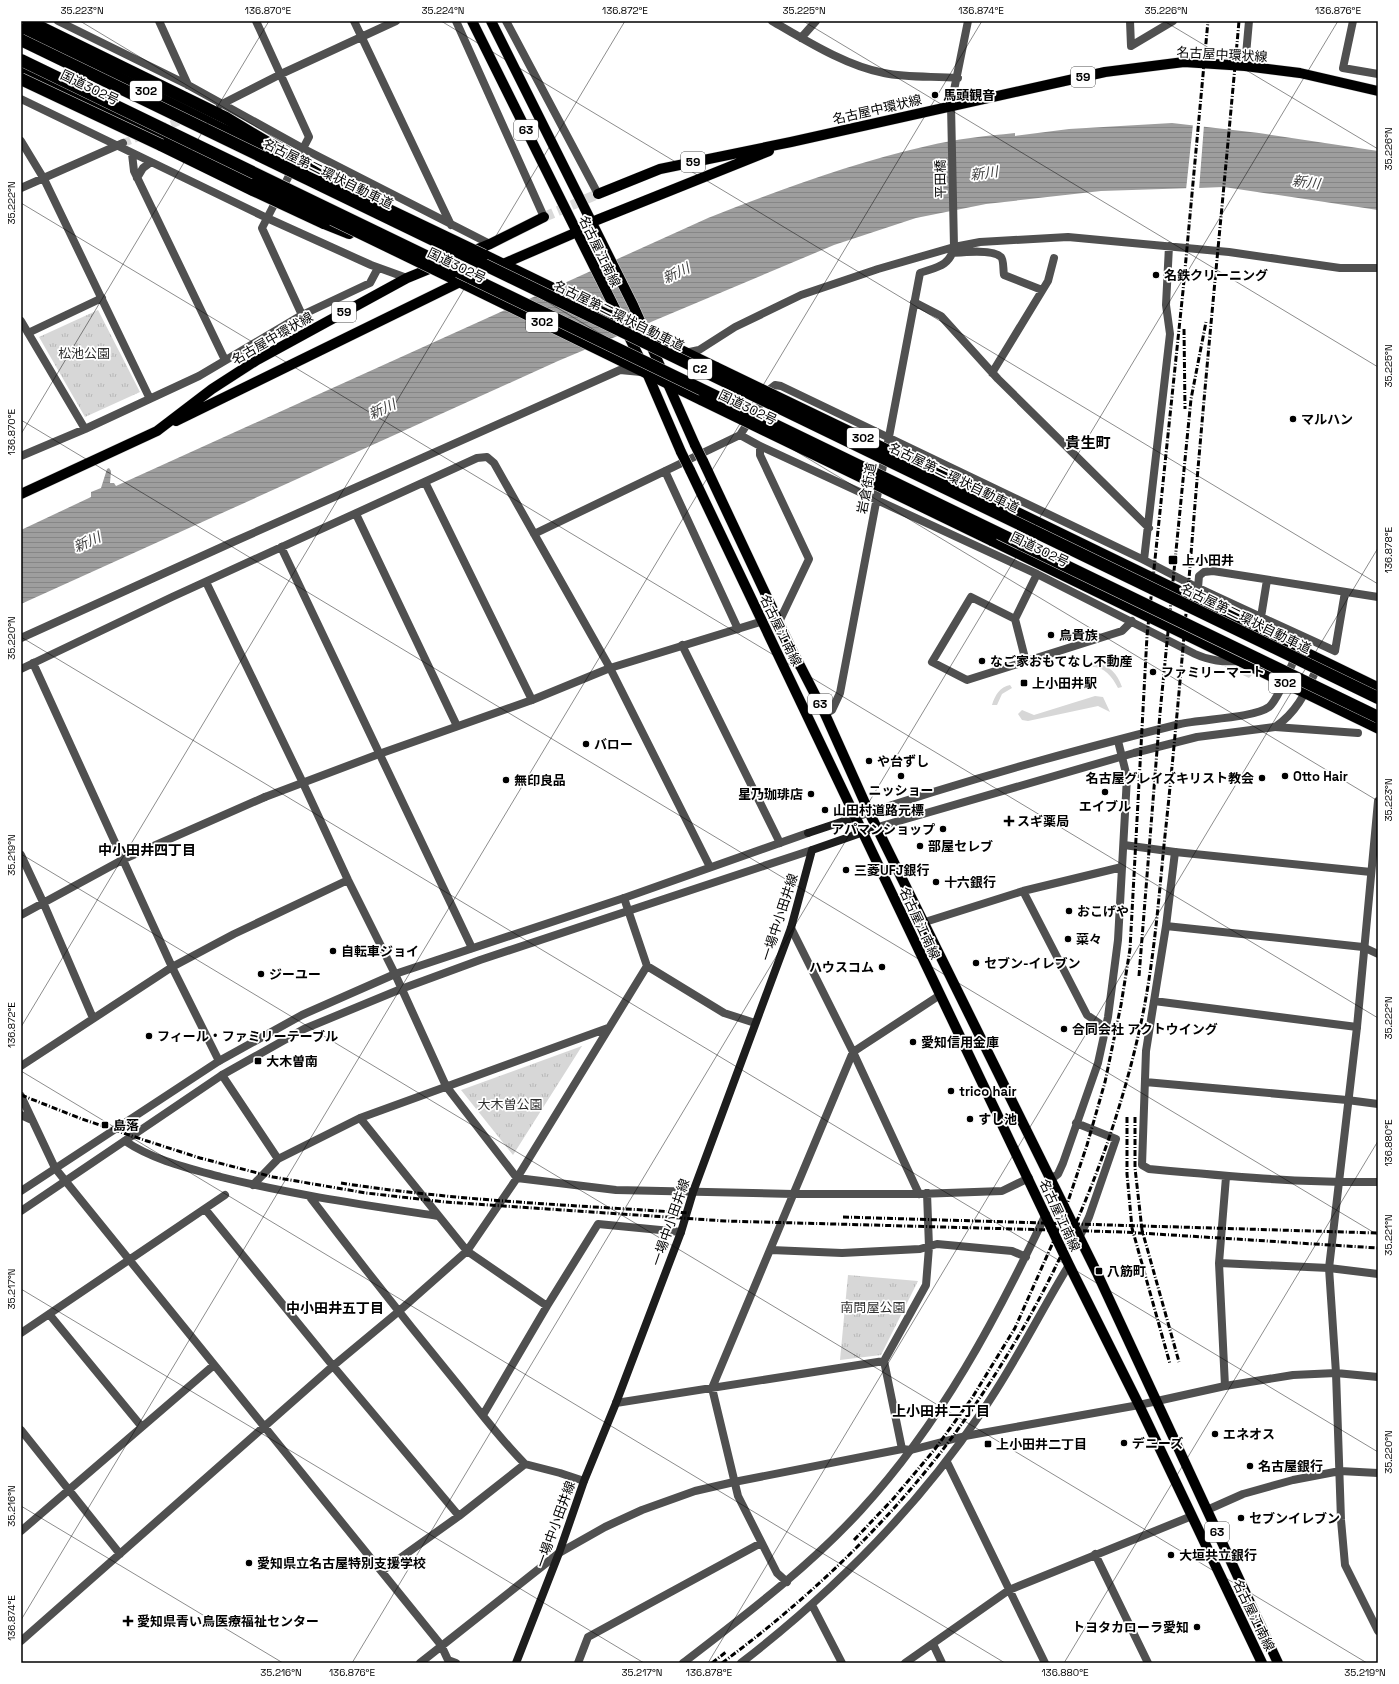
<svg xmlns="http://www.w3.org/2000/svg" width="1399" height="1684" viewBox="0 0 1399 1684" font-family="'Space Grotesk','Noto Sans JP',sans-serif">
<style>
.grass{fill:#d7d7d7}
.park{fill:url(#park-tufts)}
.water{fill:url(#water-rules)}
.pier{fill:#fff}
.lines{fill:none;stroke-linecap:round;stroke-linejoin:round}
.minor-tunnel{stroke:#d9d9d9;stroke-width:8;stroke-dasharray:8 4;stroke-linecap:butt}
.primary-tunnel{stroke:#d9d9d9;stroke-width:10;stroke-dasharray:10 5;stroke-linecap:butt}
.primary-casing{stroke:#dbdbdb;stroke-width:11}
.trunk-casing{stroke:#dbdbdb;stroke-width:12}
.motorway-casing{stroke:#dbdbdb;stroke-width:13}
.minor{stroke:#505050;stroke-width:8}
.tertiary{stroke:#505050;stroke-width:8}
.secondary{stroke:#1d1d1d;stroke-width:8}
.primary{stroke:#000;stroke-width:10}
.trunk{stroke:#000;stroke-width:11}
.motorway{stroke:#000;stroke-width:12}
.rail{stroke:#000;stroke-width:3;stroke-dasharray:6 2 1 2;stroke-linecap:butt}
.primary-bridge-casing{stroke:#dbdbdb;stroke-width:11;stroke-linecap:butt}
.trunk-bridge-casing{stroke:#dbdbdb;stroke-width:12;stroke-linecap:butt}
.motorway-bridge-casing{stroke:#dbdbdb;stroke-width:13;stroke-linecap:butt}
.primary-bridge{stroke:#000;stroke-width:10}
.trunk-bridge{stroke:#000;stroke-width:11}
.motorway-bridge{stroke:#000;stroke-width:12}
.ticks{fill:none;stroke:#000;stroke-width:1;stroke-opacity:0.45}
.poi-dot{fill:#000;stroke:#fff;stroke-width:1.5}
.labels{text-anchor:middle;stroke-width:3.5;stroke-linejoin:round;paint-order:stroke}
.shield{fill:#fff;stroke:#4c4c4c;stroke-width:1}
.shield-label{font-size:12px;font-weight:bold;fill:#000}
.street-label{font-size:13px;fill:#000;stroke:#fff}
.poi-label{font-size:13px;font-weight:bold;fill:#000;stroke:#fff;text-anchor:start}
.park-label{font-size:13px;fill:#2e2e2e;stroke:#fff}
.water-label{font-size:14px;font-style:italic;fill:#3f3f3f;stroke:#fff}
.neighbourhood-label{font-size:14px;font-weight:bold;fill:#000;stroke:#fff}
.quarter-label{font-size:15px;font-weight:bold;fill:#000;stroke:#fff}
.neatline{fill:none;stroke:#000;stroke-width:1.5}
.ticks-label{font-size:10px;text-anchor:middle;fill:#000}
</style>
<defs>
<pattern id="park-tufts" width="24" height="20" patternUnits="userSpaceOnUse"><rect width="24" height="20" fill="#d7d7d7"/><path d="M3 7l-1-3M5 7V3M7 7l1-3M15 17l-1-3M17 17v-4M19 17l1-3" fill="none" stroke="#b7b7b7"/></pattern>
<pattern id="water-rules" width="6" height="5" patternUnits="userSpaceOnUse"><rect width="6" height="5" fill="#9e9e9e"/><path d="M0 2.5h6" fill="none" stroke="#868686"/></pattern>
</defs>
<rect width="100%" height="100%" fill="#fff"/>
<!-- grass -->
<path class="grass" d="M1095 662C1110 666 1117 673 1122 687L1118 688C1112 676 1103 665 1088 667L1087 663Z
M1224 666H1237L1247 669 1246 671 1252 675 1249 678Z
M1010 685 1012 688 1002 694 997 705H992C995 695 1000 687 1010 685Z
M1095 696 1103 697 1110 712 1098 706 1028 721 1022 720 1018 714 1022 710 1034 715Z"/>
<!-- park -->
<path class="park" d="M98 310 140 392 85 417 39 337Z
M582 1046 513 1155 461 1090Z
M848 1275 918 1281 881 1355 840 1360Z"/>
<!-- water -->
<path class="water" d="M1172 123 1259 133 1378 151V210L1224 187 1101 191 986 204 916 218 834 245 558 361 21 604V530L91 497V492L101 488 107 469 109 468 111 471 110 483H114L116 486 708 218C780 190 852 163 927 146 956 139 985 136 1015 133V136L1069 129Z"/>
<!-- pier -->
<path class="pier" d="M1193 124 1204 125 1199 190H1186Z"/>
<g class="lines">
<!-- minor-tunnel -->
<path class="minor-tunnel" d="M160 129 187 118
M123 143 144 135"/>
<!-- primary-tunnel -->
<path class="primary-tunnel" d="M544 217 598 194"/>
<defs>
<path id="primary" d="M472 21 647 373 681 452
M491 21 633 305 695 445
M598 194 660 169 791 142 1105 72 1184 62 1245 66 1300 73 1378 91
M592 222 769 151
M503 264 577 232
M176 421 460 282
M703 461 791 648 825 714 869 812 1097 1273 1278 1663
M690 470 1069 1265 1139 1405 1262 1663
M21 494 157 431 212 389 257 360 407 278 490 244 544 217"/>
<path id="trunk" d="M21 29 271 153
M21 69 256 183
M484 255 717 368
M450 277 702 400
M1008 508 1378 688
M991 540 1378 728"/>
<path id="motorway" d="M28 21 226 118 273 146
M161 145 253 190
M324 223 349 233"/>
</defs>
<!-- primary casing -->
<use href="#primary" class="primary-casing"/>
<!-- trunk casing -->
<use href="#trunk" class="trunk-casing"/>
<!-- motorway casing -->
<use href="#motorway" class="motorway-casing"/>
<!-- minor -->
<path class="minor" d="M58 21 188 85 304 149 490 244
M159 21 188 85
M256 21 309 137 262 228 302 315
M354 21 451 225
M456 21 544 217
M506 21 598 194
M772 21C805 40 846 66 884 73 907 78 934 76 958 78
M1130 21 1131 46 1173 21
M1353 21 1343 68 1378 74
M801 38 816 21
M1245 66 1249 21
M21 99 267 218 371 265 407 278
M220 105 281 74 396 21
M951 105 968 21
M21 141 44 179 150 399
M132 154 134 171 225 360
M137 178 143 168 151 162
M21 188 123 143
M953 253C964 252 993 249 1001 257 1004 260 1003 270 1004 275L1042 290
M914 302 941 316 998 379 1149 528
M21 321 85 429
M28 333 102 298
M685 353 699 350 735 327 801 295 878 269 954 247 980 242 1068 237 1229 252 1340 268H1378
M992 373 1048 281 1054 258
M740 435 760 446 1037 574 1195 654C1210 661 1223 662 1239 661
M888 442 920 273C937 267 950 266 954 247
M760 446V455L809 559 779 622
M21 456 85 429 199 376 302 315 370 283 378 268
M665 471 738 629
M425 482 532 700
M356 514 457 726
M534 534 740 435 770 389 775 385 781 386 1144 560 1198 588 1335 651 1345 592
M281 547 472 948
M1144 560 1170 334 1166 305 1169 246
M206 582 303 783 348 880 395 974 446 1086 517 1178 616 1190 793 1194H919L1002 1191 1029 1178
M1198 588 1199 576 1204 572 1213 571 1378 597
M1261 617 1267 580
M1015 619 1037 574
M21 638 233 542 620 370 641 372
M682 645 780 843
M1026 662 1015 619 971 597 932 662 967 680 1122 631 1132 621
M33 663 172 967 219 1061
M21 669 172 597 477 458 487 457 494 463 610 668 710 867
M825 714 832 710 840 693 885 455
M1275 727 1358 733
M21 855 43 902 93 1018
M1371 872 1175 852 1166 926 1146 1051 1142 1165 1149 1169C1225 1176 1301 1183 1378 1182
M1023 891 1087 1015 1106 1028
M624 898 647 966 724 1013 755 1023
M21 915 124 859 265 797
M925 922 1023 891 1122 867
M1166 926 1363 947 1378 954
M791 928 853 1052 919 1194
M1154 1001 1357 1027
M21 1066 172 967 234 934 348 880
M222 1075 278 1159
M1145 1082 1347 1100
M21 1096 55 1168 441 1645
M21 1115 32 1120
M360 1118 467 1251 547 1306
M1076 1123 1116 1139 1089 1217 1079 1238
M125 1141C153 1160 188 1168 221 1177 293 1195 365 1205 438 1216
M1050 1180 1058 1174 1063 1163 1098 1063 1108 1017 1118 940 1127 777 1118 741
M253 1185 278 1159 360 1118 608 1028
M310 1197C357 1259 405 1320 455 1381 478 1409 499 1438 525 1464
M205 1209 333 1366 459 1516
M771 1250 842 1253 920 1249 937 1244 1012 1251 1026 1257
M1219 1263 1329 1268 1378 1274
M49 1314 142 1427
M21 1333 225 1195
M1336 1373 1341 1520 1345 1565 1378 1631
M1225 1386 1219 1263 1226 1177
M616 1403 884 1361
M483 1415 547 1306 598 1224 681 1232
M21 1430 120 1554
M902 1449 884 1361 926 1285 929 1247 927 1193
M947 1462 1045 1663
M1207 1510 1243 1494 1293 1480 1340 1471 1378 1473
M21 1531 214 1365
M1095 1554 1148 1663
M382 1571 459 1516 525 1464 560 1473 584 1481
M787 1582 777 1573 738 1496 712 1388 853 1052 940 995
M812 1605 842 1663
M21 1641 333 1366 398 1312 467 1251 517 1178 647 966
M933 1644 942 1663
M578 1663 588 1637 761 1543
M683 1663C745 1615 808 1568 861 1510 941 1423 996 1319 1046 1214
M741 1663C834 1591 915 1511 981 1413 1014 1366 1039 1314 1069 1265
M905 1663 1009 1590 1192 1516"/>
<!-- tertiary -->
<path class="tertiary" d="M951 105 954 247
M265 797 379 754 532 700 610 668 763 621
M856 817C962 781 1071 751 1180 724 1201 719 1254 718 1269 707 1278 700 1291 665 1297 654
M878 827 1134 753 1197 737 1275 727C1298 712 1307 689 1319 664
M1124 845 1175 852
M1347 1100 1378 1104
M21 1191 219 1061 302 1015 395 974 624 898 808 833
M21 1211 222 1075 304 1029 401 989 480 960 812 850
M1336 1373 1329 1268 1357 1027 1378 801
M441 1645 448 1660 456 1663
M420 1663 559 1553 605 1527 642 1510 695 1491 734 1482 902 1449 911 1450 965 1436 1139 1405 1225 1386 1293 1375 1336 1373 1378 1377"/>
<!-- secondary -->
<path class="secondary" d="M808 833 856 817
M516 1663 559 1553 584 1481 616 1403 681 1232 693 1192 791 928 812 850 878 827"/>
<!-- primary -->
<use href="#primary" class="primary"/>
<!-- trunk -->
<use href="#trunk" class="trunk"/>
<!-- motorway -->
<use href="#motorway" class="motorway"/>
<!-- rail -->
<path class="rail" d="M1184 329 1185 409
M1139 976 1160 713 1191 399 1206 322
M21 1095 82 1119 147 1141 200 1158 273 1177 366 1193 445 1202 725 1221 1124 1232 1378 1248
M1127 1117V1174L1132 1228 1170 1364
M1135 1117V1168L1142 1230 1179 1362
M341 1183C456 1201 573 1205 689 1213
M843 1217 1378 1233
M854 1540 893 1499 935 1449 972 1398 1015 1328 1058 1231 1087 1145 1105 1082 1121 1005 1130 949 1147 636 1183 291 1208 21
M712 1663 726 1652
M722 1663C803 1603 879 1532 941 1452 1035 1329 1105 1183 1139 1032 1153 971 1158 907 1164 845 1174 752 1182 660 1190 567 1204 385 1223 203 1239 21"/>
<defs>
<path id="primary-bridge" d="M695 445 703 461
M681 452 690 470"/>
<path id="trunk-bridge" d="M271 153 292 163
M325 179 484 255
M256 183 450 277
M717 368 1008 508
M702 400 991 540"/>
<path id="motorway-bridge" d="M21 40 1378 698
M21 60 1378 717
M21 79 161 145
M273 146 333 184
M253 190 324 223"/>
</defs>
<!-- primary-bridge casing -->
<use href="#primary-bridge" class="primary-bridge-casing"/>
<!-- trunk-bridge casing -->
<use href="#trunk-bridge" class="trunk-bridge-casing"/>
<!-- motorway-bridge casing -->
<use href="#motorway-bridge" class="motorway-bridge-casing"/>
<!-- primary-bridge -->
<use href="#primary-bridge" class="primary-bridge"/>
<!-- trunk-bridge -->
<use href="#trunk-bridge" class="trunk-bridge"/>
<!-- motorway-bridge -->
<use href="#motorway-bridge" class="motorway-bridge"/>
</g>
<!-- ticks -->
<path class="ticks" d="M80 21 1378 801M441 21 1378 584M803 21 1378 367M1164 21 1378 149M21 203 1378 1018M21 420 1378 1235M21 434 269 21M21 637 1378 1452M21 854 1367 1663M21 1027 625 21M21 1071 1005 1663M21 1289 644 1663M21 1506 283 1663M21 1620 982 21M352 1663 1338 21M708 1663 1378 548M1064 1663 1378 1141"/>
<!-- markers -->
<g class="poi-dot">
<circle cx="935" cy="95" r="4"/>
<circle cx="1156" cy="275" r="4"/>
<circle cx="1293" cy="419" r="4"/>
<rect x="1168" y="555" width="10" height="10" rx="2"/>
<circle cx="1051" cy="635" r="4"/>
<circle cx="982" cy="661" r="4"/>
<circle cx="1153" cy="672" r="4"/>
<rect x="1020" y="679" width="8" height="8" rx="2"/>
<circle cx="586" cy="744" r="4"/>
<circle cx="869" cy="761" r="4"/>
<circle cx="901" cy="776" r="4"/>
<circle cx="1285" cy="776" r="4"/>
<circle cx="1262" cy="778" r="4"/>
<circle cx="506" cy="780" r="4"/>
<circle cx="1105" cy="792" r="4"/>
<circle cx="811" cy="794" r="4"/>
<circle cx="825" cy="810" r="4"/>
<path d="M1007 815h4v4h4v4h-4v4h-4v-4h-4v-4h4z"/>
<circle cx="943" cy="829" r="4"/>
<circle cx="920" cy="846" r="4"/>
<circle cx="846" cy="870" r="4"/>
<circle cx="936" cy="882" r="4"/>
<circle cx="1069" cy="911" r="4"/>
<circle cx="1068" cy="939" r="4"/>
<circle cx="333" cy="951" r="4"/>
<circle cx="976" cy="963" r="4"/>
<circle cx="882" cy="967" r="4"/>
<circle cx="261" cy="974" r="4"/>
<circle cx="1064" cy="1029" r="4"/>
<circle cx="149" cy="1036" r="4"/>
<circle cx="913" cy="1042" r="4"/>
<rect x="254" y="1057" width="8" height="8" rx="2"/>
<circle cx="951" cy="1091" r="4"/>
<circle cx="970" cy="1119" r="4"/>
<rect x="101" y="1121" width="8" height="8" rx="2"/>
<rect x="1095" y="1267" width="8" height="8" rx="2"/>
<circle cx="1215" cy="1434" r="4"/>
<circle cx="1124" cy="1443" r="4"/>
<rect x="984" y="1440" width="8" height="8" rx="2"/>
<circle cx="1250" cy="1466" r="4"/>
<circle cx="1241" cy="1518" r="4"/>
<circle cx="1171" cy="1555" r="4"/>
<circle cx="249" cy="1563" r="4"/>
<path d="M126 1615h4v4h4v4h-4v4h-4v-4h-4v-4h4z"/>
<circle cx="1197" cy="1627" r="4"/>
</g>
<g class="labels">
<!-- shield labels -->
<g class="shield">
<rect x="1071" y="67" width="24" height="20" rx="3"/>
<rect x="130" y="81" width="32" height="20" rx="3"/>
<rect x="514" y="120" width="24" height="20" rx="3"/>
<rect x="681" y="152" width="24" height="20" rx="3"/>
<rect x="332" y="302" width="24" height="20" rx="3"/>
<rect x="526" y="312" width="32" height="20" rx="3"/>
<rect x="688" y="359" width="24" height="20" rx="3"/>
<rect x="847" y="428" width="32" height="20" rx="3"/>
<rect x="1269" y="673" width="32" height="20" rx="3"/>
<rect x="808" y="694" width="24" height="20" rx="3"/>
<rect x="1205" y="1522" width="24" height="20" rx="3"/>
</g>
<g class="shield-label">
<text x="1083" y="81">59</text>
<text x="146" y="95">302</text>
<text x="526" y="134">63</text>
<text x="693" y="166">59</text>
<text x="344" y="316">59</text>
<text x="542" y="326">302</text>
<text x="700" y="373">C2</text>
<text x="863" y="442">302</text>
<text x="1285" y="687">302</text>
<text x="820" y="708">63</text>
<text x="1217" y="1536">63</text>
</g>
<!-- street labels -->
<g class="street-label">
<text transform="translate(1222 54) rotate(3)" y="5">名古屋中環状線</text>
<text transform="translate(90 87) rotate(26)" y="5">国道302号</text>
<text transform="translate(877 109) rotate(-13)" y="5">名古屋中環状線</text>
<text transform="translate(328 173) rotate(26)" y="5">名古屋第二環状自動車道</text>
<text transform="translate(940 179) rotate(-91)" y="5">平田橋</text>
<text transform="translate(600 251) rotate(64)" y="5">名古屋江南線</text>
<text transform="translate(457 265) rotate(26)" y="5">国道302号</text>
<text transform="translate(619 315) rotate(26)" y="5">名古屋第二環状自動車道</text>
<text transform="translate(272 338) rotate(-30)" y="5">名古屋中環状線</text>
<text transform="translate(748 407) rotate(26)" y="5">国道302号</text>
<text transform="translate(954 477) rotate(26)" y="5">名古屋第二環状自動車道</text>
<text transform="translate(866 488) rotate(-79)" y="5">岩倉街道</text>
<text transform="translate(1040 549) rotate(26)" y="5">国道302号</text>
<text transform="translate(1246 618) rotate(26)" y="5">名古屋第二環状自動車道</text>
<text transform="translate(781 630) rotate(64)" y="5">名古屋江南線</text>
<text transform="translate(779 917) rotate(-72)" y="5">一場中小田井線</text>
<text transform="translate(920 923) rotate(65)" y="5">名古屋江南線</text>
<text transform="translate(1060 1215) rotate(65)" y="5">名古屋江南線</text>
<text transform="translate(670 1222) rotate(-71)" y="5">一場中小田井線</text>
<text transform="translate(555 1524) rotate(-70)" y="5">一場中小田井線</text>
<text transform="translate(1254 1615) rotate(64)" y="5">名古屋江南線</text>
</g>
<!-- poi labels -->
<g class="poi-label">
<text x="943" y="100">馬頭観音</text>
<text x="1164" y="280">名鉄クリーニング</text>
<text x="1301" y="424">マルハン</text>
<text x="1182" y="565">上小田井</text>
<text x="1059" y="640">鳥貴族</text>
<text x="990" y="666">なご家おもてなし不動産</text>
<text x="1161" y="677">ファミリーマート</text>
<text x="1032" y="688">上小田井駅</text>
<text x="594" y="749">バロー</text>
<text x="877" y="766">や台ずし</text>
<text x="1293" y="781">Otto Hair</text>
<text x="1254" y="783" text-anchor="end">名古屋グレイズキリスト教会</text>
<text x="514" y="785">無印良品</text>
<text x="901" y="795" text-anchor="middle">ニッショー</text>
<text x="803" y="799" text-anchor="end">星乃珈琲店</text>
<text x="1105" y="811" text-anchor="middle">エイブル</text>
<text x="833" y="815">山田村道路元標</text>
<text x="1017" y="826">スギ薬局</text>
<text x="935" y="834" text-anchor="end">アパマンショップ</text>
<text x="928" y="851">部屋セレブ</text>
<text x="854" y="875">三菱UFJ銀行</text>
<text x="944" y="887">十六銀行</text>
<text x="1077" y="916">おこげや</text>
<text x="1076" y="944">菜々</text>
<text x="341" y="956">自転車ジョイ</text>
<text x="984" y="968">セブン-イレブン</text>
<text x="874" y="972" text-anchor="end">ハウスコム</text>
<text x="269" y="979">ジーユー</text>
<text x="1072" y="1034">合同会社 アクトウイング</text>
<text x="157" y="1041">フィール・ファミリーテーブル</text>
<text x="921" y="1047">愛知信用金庫</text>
<text x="266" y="1066">大木曽南</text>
<text x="959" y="1096">trico hair</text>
<text x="978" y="1124">すし池</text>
<text x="113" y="1130">島落</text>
<text x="1107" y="1276">八筋町</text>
<text x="1223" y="1439">エネオス</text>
<text x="1132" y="1448">デニーズ</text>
<text x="996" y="1449">上小田井二丁目</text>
<text x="1258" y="1471">名古屋銀行</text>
<text x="1249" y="1523">セブンイレブン</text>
<text x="1179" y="1560">大垣共立銀行</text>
<text x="257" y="1568">愛知県立名古屋特別支援学校</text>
<text x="137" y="1626">愛知県青い鳥医療福祉センター</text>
<text x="1189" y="1632" text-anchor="end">トヨタカローラ愛知</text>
</g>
<!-- park labels -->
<g class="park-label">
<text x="84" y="358">松池公園</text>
<text x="510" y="1109">大木曽公園</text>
<text x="873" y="1312">南問屋公園</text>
</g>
<!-- water labels -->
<g class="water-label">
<text transform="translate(984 173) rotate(-7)" y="5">新川</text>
<text transform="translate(1306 182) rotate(7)" y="5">新川</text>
<text transform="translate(676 273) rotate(-25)" y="5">新川</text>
<text transform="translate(382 409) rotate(-24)" y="5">新川</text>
<text transform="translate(87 542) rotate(-24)" y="5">新川</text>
</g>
<!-- neighbourhood labels -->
<g class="neighbourhood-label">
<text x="147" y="855">中小田井四丁目</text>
<text x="335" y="1313">中小田井五丁目</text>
<text x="941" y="1416">上小田井二丁目</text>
</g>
<!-- quarter labels -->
<g class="quarter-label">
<text x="1088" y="448">貴生町</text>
</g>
</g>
<!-- border -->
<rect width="1399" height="1684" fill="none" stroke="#ffffff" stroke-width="44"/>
<rect x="22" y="22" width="1355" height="1640" class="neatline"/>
<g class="ticks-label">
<text x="82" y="14">35.223°N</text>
<text x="268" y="14">136.870°E</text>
<text x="443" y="14">35.224°N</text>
<text x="625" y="14">136.872°E</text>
<text x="804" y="14">35.225°N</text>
<text x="981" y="14">136.874°E</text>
<text x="1166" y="14">35.226°N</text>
<text x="1338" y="14">136.876°E</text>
<text transform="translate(1388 149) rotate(-90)" y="4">35.226°N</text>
<text transform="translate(11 203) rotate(-90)" y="4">35.222°N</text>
<text transform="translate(1388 366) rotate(-90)" y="4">35.225°N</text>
<text transform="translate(11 432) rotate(-90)" y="4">136.870°E</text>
<text transform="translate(1388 550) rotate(-90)" y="4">136.878°E</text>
<text transform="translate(11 638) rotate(-90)" y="4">35.220°N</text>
<text transform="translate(1388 800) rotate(-90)" y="4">35.223°N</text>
<text transform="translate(11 855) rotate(-90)" y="4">35.219°N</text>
<text transform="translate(1388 1018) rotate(-90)" y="4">35.222°N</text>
<text transform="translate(11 1025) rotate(-90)" y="4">136.872°E</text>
<text transform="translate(1388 1143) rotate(-90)" y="4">136.880°E</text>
<text transform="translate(1388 1235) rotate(-90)" y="4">35.221°N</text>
<text transform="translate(11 1289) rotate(-90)" y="4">35.217°N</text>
<text transform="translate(1388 1452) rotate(-90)" y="4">35.220°N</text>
<text transform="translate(11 1506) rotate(-90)" y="4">35.216°N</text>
<text transform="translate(11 1618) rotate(-90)" y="4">136.874°E</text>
<text x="281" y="1676">35.216°N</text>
<text x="352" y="1676">136.876°E</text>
<text x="642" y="1676">35.217°N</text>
<text x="709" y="1676">136.878°E</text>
<text x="1065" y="1676">136.880°E</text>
<text x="1365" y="1676">35.219°N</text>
</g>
</svg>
